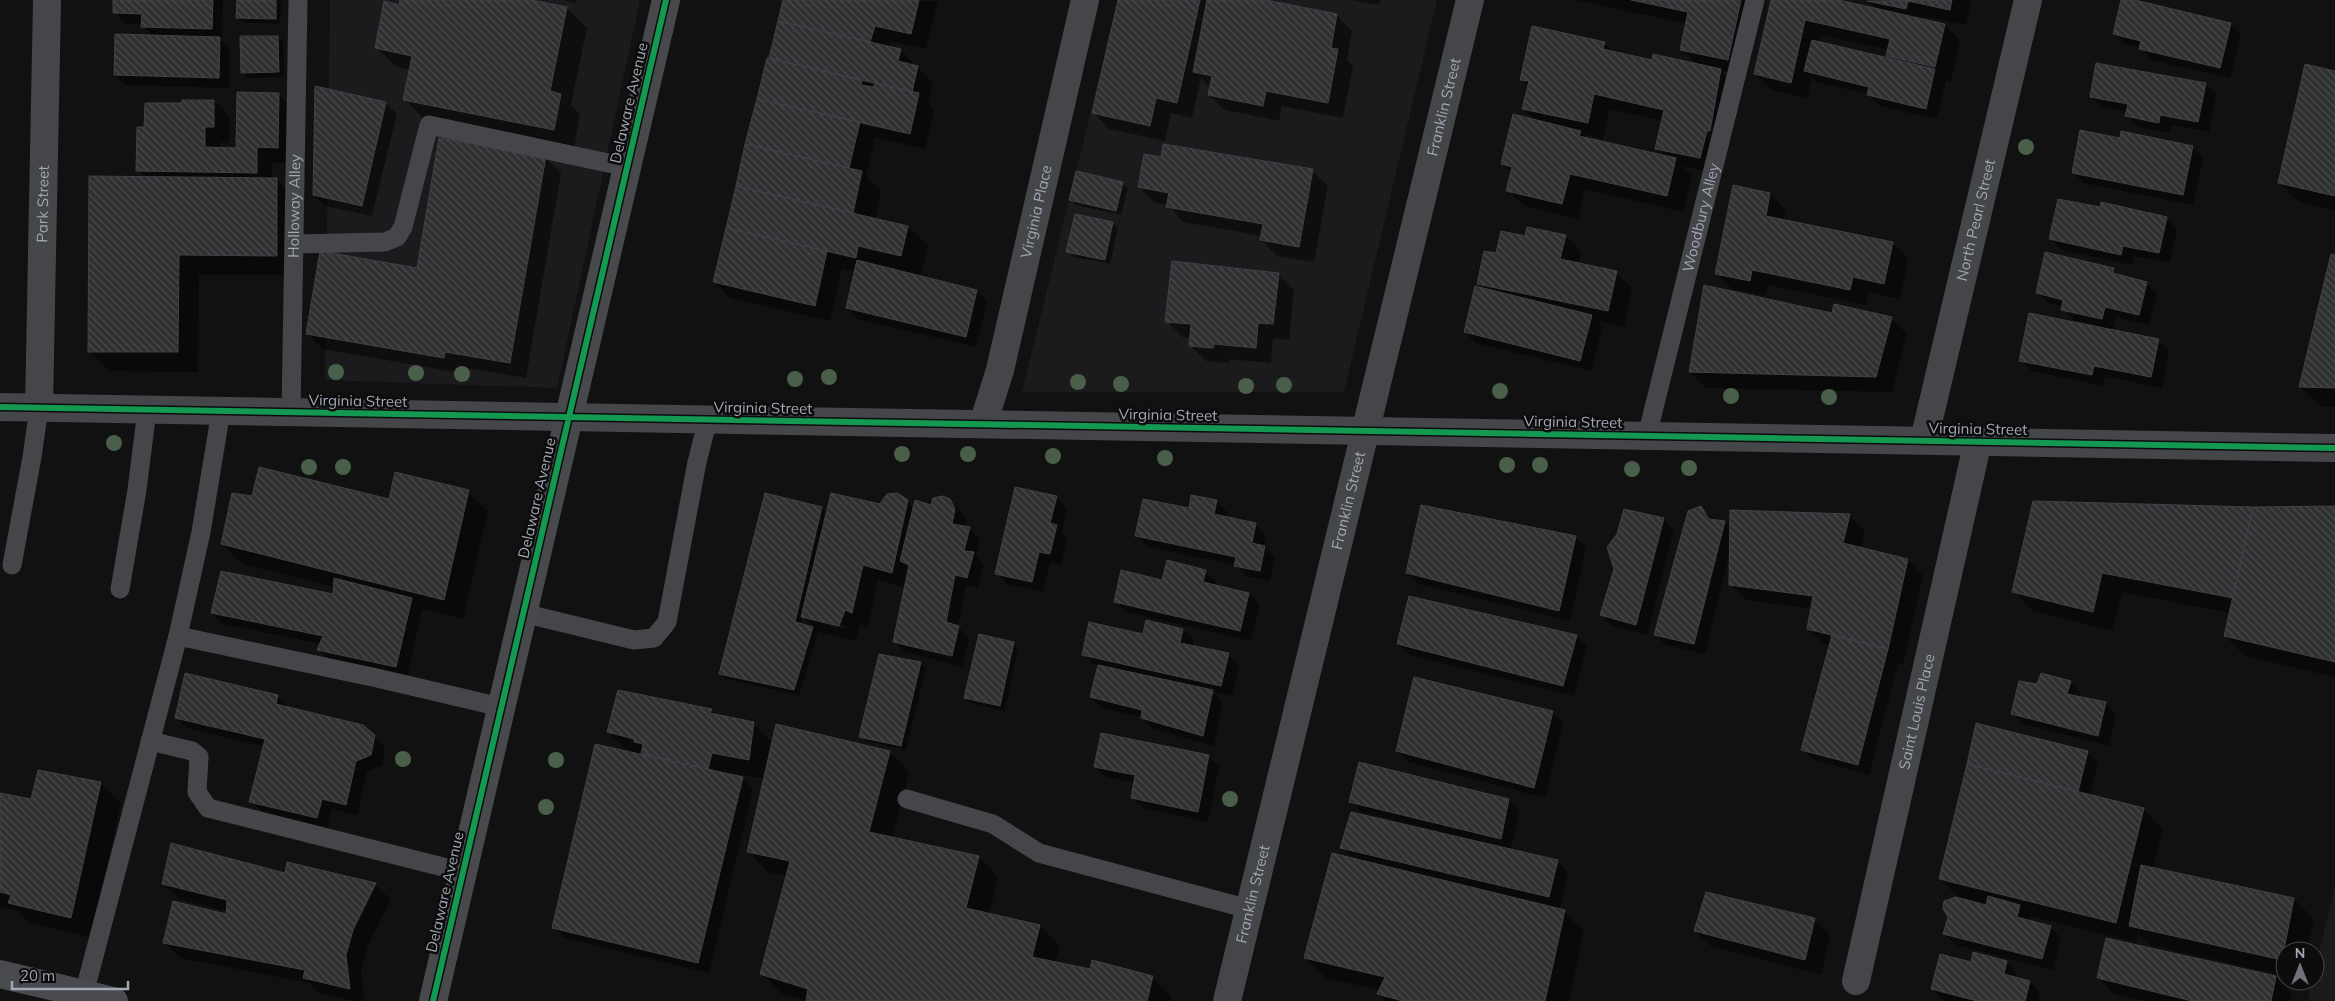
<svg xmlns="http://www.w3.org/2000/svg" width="2335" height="1001" viewBox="0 0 2335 1001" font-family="Mulish,sans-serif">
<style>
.built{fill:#1b1b1d}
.shadow{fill:#0007;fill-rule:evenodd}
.building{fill:url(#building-back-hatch);stroke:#404145}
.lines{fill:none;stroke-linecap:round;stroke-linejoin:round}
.service{stroke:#45464a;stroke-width:19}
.minor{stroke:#45464a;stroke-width:28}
.secondary{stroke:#494a4e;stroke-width:28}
.primary{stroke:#47494c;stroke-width:28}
.cycleway-casing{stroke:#0c0c0d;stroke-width:9}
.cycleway{stroke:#139951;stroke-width:6}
.tree{fill:#495f4a}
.labels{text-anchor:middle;stroke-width:5;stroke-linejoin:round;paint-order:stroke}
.street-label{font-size:15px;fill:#a1a7b3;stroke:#0c0c0d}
</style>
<defs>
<pattern id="building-back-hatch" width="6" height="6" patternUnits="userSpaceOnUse" patternTransform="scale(1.25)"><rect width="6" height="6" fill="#2f3032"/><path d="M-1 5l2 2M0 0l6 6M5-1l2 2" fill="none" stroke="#4a4b4d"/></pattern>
</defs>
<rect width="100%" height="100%" fill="#111"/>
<!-- built -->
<path class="built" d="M330 0H640L557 388 325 380Z
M1118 0H1437L1344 392H1022Z
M2335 886V1001H2308L2312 981H2315V970Z"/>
<!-- shadow -->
<path class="shadow" d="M115 0H223L222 39H220L230 49 229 88 126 85 115 75 153 37 143 24 125 23 114 12Z
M238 0H281L280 24 243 22 237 17Z
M401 0H525L567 8 587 28 571 105 580 115 574 149 425 120 405 100 411 70 396 67 376 47 400 6Z
M562 0H576V3Z
M783 0 938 1 926 49 890 41 889 46 901 50 933 83 928 104 934 110 925 149 875 137 866 177 881 192 875 219 908 227 928 247 920 277 977 291 987 302 976 347 858 319 847 308 855 272 842 269 830 321 730 298 714 282Z
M1119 0H1260L1337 15 1352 31 1347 60 1353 66 1343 118 1282 106 1279 121 1225 110 1209 95 1211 88 1201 78 1192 118 1171 113 1165 141 1109 129 1094 113Z
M1350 0H1380L1379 5Z
M1576 0H1760L1744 75 1720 70 1736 86 1716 173 1682 166 1692 175 1683 212 1585 189 1578 219 1524 206 1508 190 1512 173 1502 164 1536 121 1524 109 1529 87 1521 79 1604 43 1613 52 1653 61 1697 65 1682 49 1687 24ZM1610 109 1663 121 1657 148 1666 157 1588 139 1583 134 1603 139Z
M1772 0H1834L1878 10 1868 0H1971L1966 25 1923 16 1922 20 1945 25 1960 41 1951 82 1946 81 1937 119 1879 106 1868 94 1816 82 1812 77 1807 98 1771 90 1756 74ZM1821 35 1889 50 1888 56 1892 60 1819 43Z
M2122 0 2231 24 2241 35 2230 78 2151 60 2141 48 2125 44 2114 33Z
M277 37 283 42 284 77 248 78 243 73Z
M2335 72V211L2299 202 2280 183Z
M2205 84 2216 95 2209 132 2171 125 2169 133 2138 127 2127 116V112L2102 107 2091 97Z
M278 94 294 110 293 163H272V180H277L296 200V275H199L198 372 109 371 89 351 146 178 138 170 145 129 183 105 214 101 230 117 229 143 220 142V149H237Z
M386 103 397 114 372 216 325 206 314 195Z
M2121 139 2192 147 2203 158 2193 205 2084 183 2073 172Z
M545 157 561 173 526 378 461 367 460 373 323 349 307 334 418 269Z
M1163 159 1312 171 1328 186 1314 262 1277 256 1261 240 1262 236 1183 222 1168 205 1155 203 1139 187Z
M1122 183 1128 188 1121 215 1076 205 1071 200Z
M1770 194 1786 210 1783 221 1892 243 1908 259 1900 299 1868 292 1866 305 1768 285 1766 296 1732 289 1717 274Z
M2166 218 2177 229 2170 263 2134 256 2132 265 2062 250 2051 239Z
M1112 223 1118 228 1110 264 1073 257 1068 252Z
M1565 236 1581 252 1578 264 1616 273 1632 288 1624 327 1597 321 1603 327 1591 371 1476 343 1465 332 1485 290 1478 283 1497 255Z
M2335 256V407L2320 406 2300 387Z
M2114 269 2121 277 2146 283 2157 294 2149 325 2116 317 2112 331 2158 340 2169 351 2162 388 2105 376 2103 386 2032 371 2021 360 2095 328V325L2073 320 2063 307 2048 303 2037 292Z
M1278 274 1294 290 1289 340 1273 338 1271 363 1229 359V363L1206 361 1190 345 1191 338 1182 337 1167 321Z
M1891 318 1907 334 1892 392 1706 388 1690 372Z
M468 492 488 511 463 619 422 609 407 678 330 660 319 650 321 644 223 624 212 613 334 595V587L242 564 222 544 253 498 390 500Z
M766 495 822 508 827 514 907 501 914 508 931 506 949 500 961 511 966 520 964 527 969 528 980 539 976 556 984 564 978 588 966 585 958 627 969 638 963 667 905 652 894 641 906 588 878 580 868 627 860 625 855 641 818 632 799 695 726 679 721 674ZM802 616 815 628 800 625ZM820 620 845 626V629L820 623Z
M1056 497 1067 508 1062 531 1067 537 1061 565 1050 563 1043 592 1007 584 997 573Z
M1216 501 1227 512 1226 518 1255 524 1266 535 1264 547 1275 558 1270 581 1246 576 1236 565 1148 547 1137 536 1190 509Z
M2335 506V677L2245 656 2225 636 2230 613 2122 592 2112 631 2033 611 2014 591 2253 508Z
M1700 507 1713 521 1724 522 1731 528 1849 515 1865 531 1861 548 1908 560 1923 576 1903 664 1898 663 1869 775 1814 760 1803 749 1830 646 1824 644 1808 628 1812 609 1746 600 1730 584 1729 556 1705 654 1666 645 1655 634Z
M1663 519 1674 530 1647 635 1612 626 1601 615 1615 569 1618 535Z
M1575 537 1586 548 1570 621 1418 584 1407 573Z
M1205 571 1216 582 1215 586 1249 594 1260 605 1251 641 1126 612 1115 601 1163 581Z
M1183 630 1194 641 1192 647 1228 654 1239 665 1232 696 1212 691 1223 702 1214 746 1153 729 1142 717 1102 708 1091 697 1099 666 1094 665 1084 654 1144 635Z
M1576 636 1587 646 1574 696 1409 655 1398 644Z
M1013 643 1018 648 1005 711 971 703 966 698Z
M921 663 926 668 906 750 866 741 861 736Z
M2070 682 2081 693 2080 698 2105 703 2116 714 2109 746 2024 724 2013 714 2038 685Z
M277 696 288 707 374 736 385 747 382 765 367 772 357 815 332 809 328 828 262 812 251 801 264 747 187 728 176 717Z
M711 710 717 716 754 724 773 743 889 752 909 772 892 838 978 857 998 877 989 914 1040 926 1060 946 1055 963 1091 970 1152 977 1172 997 1171 1001H807L781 993 762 973 787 876 768 872 748 852 765 779 731 773V775L742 778 753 789 709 973 564 938 553 927 629 753 609 732Z
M1552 712 1563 723 1545 798 1408 762 1398 751Z
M2087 752 2098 763 2090 796 2143 809 2163 829 2153 869 2294 899 2314 919 2307 951H2285V976L2150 945 2138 933 2135 942 2030 916 2029 922 2050 927 2061 938 2053 970 1956 945 1945 934 1961 900 1940 879Z
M1208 756 1219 767 1208 822 1143 808 1132 798 1135 783 1106 777 1095 767Z
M101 783 121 803 91 937 29 923 18 911 0 907V794L32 801Z
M1509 800 1519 811 1511 850 1557 861 1568 872 1560 908 1524 899 1523 901 1564 912 1584 931 1569 1001H1386L1379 994 1380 990 1326 978 1306 958 1354 859 1342 847 1439 834 1440 831 1361 812 1350 801Z
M286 874 375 884 391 900 368 946 361 971 364 1001H352L320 993 310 983 180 958 164 942 227 915V911L179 899 163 884Z
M1814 919 1830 935 1821 975 1711 946 1695 931Z
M2006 962 2017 973 2016 978 2030 982 2040 993 2038 1001H1948L1943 1000 1932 989 1972 964Z
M2276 977 2292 993 2290 1001H2145L2114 994 2098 978Z"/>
<!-- building -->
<path class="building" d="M113 0H213L212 29 141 27 142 14 113 13Z
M237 0H276V19L236 18Z
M400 0H531L567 7 550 91 561 94 554 130 403 100 412 56 375 48 384 1 399 5Z
M783 0H919L911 34 875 26 870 42 778 21Z
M1118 0H1200L1177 103 1156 98 1150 126 1092 113Z
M1207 0H1266L1337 14 1331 48 1338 49 1328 103 1266 91 1263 106 1208 95 1212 76 1193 72Z
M1631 0H1741L1728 60 1680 50 1688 12Z
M1771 0H1839L1945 24 1935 67 1886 56 1890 39 1805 20 1791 83 1754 74Z
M1952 0 1950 10 1908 1 1906 9 1867 1Z
M2121 0H2135L2231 23 2220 68 2139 49 2141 41 2113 34Z
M778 21 901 49 898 61 918 66 912 92 769 58Z
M1532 26 1605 42 1603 49 1652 60 1653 54 1721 69 1710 131H1707L1700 158 1655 149 1664 110 1594 94 1588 123 1522 109 1529 81 1520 80Z
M115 34 220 37 219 78 114 75Z
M240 36H278L279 72 241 73Z
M1812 40 1935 69 1926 109 1867 95 1869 87 1804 71Z
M767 58 862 80 861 85 873 87 875 83 919 93 910 134 757 99Z
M2096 63 2206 83 2198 122 2160 115 2159 123 2125 116 2128 104 2090 97Z
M2305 64 2335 71V196L2278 183Z
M315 86 386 102 362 206 313 195Z
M237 92 279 93 278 148 257 147V173L136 171 137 127H144L145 103H182V100H214V127H205V147L236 148Z
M757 99 860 122 849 168 745 144Z
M1513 114 1581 131 1579 136 1676 158 1667 196 1570 174 1562 204 1506 191 1512 167 1501 164Z
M2080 130 2120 138 2121 131 2193 146 2183 195 2072 173Z
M439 138 546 156 510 363 445 352 444 358 306 334 320 251 417 268Z
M745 144 862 171 853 213 736 186Z
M1163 144 1313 169 1299 247 1260 240 1263 224 1166 207 1169 193 1138 187 1144 154 1161 157Z
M1076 171 1123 182 1116 211 1069 200Z
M89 176 277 178V256L179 255 178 352H88Z
M1733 185 1770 193 1766 216 1893 242 1884 284 1853 277 1850 290 1752 270 1750 281 1715 274Z
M736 186 908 226 901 256 858 246 856 258 726 228Z
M2058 199 2100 207 2101 202 2167 217 2159 253 2123 246 2121 255 2049 239Z
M1075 214 1113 222 1105 260 1066 252Z
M1527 227 1566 235 1560 259 1617 271 1608 311 1477 284 1484 251 1496 253 1501 231 1525 236Z
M726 228 827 251 815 306 713 282Z
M2045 252 2114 268 2113 273 2147 282 2139 315 2105 307 2102 319 2061 310 2063 300 2036 293Z
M2331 254 2335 255V388L2299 387Z
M857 260 977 290 966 337 846 308Z
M1172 261 1279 273 1273 324 1258 323 1256 348 1214 344 1213 348 1189 346 1191 324 1165 322Z
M1704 285 1832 313 1834 304 1892 317 1876 377 1689 372Z
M1475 286 1592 315 1580 361 1464 332Z
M2029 313 2159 339 2151 377 2094 366 2092 375 2019 361Z
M259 467 389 499 395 472 469 490 444 600 221 544 232 493 252 496Z
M1015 487 1057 496 1050 523 1057 525 1050 554 1039 552 1032 582 995 574Z
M765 493 822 507 795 622 813 627 794 690 719 674Z
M831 493 880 504 887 494 897 493 908 500 892 573 863 565 852 613 845 610 839 626 801 617Z
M1191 495 1217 500 1214 514 1256 523 1252 543 1265 546 1260 571 1234 566 1236 557 1135 536 1143 499 1189 508Z
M943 496 950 499 955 509 952 524 970 527 964 551 974 552 967 578 955 575 946 622 959 626 952 656 893 642 909 565 900 561 915 500 931 505 933 498Z
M2033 501 2253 507 2233 598 2102 573 2093 612 2012 592Z
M1421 505 1576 536 1559 611 1406 573Z
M1701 506 1709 519 1725 521 1694 644 1654 635 1688 511Z
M2335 506V662L2224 636 2253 507Z
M1624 509 1664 518 1636 625 1600 615 1614 569 1607 547 1617 534Z
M1730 510 1850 514 1843 543 1908 559 1888 649 1807 629 1813 596 1729 585Z
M1167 560 1206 570 1203 582 1249 593 1240 631 1114 602 1121 570 1162 580Z
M221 571 333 594 334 578 412 598 396 667 317 650 323 636 211 613Z
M1409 596 1577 635 1563 686 1397 644Z
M1146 620 1183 629 1180 643 1229 653 1221 686 1082 655 1089 622 1143 634Z
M979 634 1014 642 1000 706 964 698Z
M1832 635 1888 649 1858 765 1801 750Z
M879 654 921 662 901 746 859 737Z
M1098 665 1213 690 1203 736 1141 718 1142 710 1090 697Z
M185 673 278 695 276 704 363 725 375 735 371 755 356 761 346 805 322 799 317 818 249 802 265 739 175 718Z
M2041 673 2071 681 2067 694 2106 702 2098 736 2011 714 2019 681 2037 684Z
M1414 677 1553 711 1534 788 1396 751Z
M618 690 712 709 710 713 754 722 749 760 712 753 708 769 641 754 643 744 634 742V739L607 732Z
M1976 723 2088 751 2078 792 1967 764Z
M776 724 890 751 869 832 979 856 966 908 1040 925 1032 957 1090 969 1092 960 1153 976 1147 1001H806L808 989 760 974 790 861 747 852Z
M1101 733 1209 755 1198 812 1131 798 1135 775 1094 767Z
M595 744 743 777 698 963 552 928Z
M1359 762 1509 799 1501 839 1349 802Z
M1967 764 2144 808 2116 923 1939 879Z
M38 770 101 782 71 918 8 903 11 895 0 892V793L31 799Z
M1351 812 1558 860 1549 897 1340 848Z
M171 843 285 873 287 862 376 883 353 930 346 955 350 989 303 978 305 970 163 943 173 901 226 914 227 900 162 884Z
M1332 853 1565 910 1545 1001H1403L1377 994 1385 977 1304 958Z
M2141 865 2294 898 2282 960 2129 926Z
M1706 892 1815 918 1805 960 1694 931Z
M1988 896 2020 905 2017 917 2051 926 2042 959 1943 934 1948 917 1943 909 1944 901 1956 897 1986 905Z
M2106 938 2276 976 2271 1001H2192L2097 978Z
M1973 952 2007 961 2004 974 2030 981 2025 1001H1977L1931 989 1940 954 1971 962Z"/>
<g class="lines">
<!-- service -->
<g class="service">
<path d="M294 244 385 242 397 237 403 227 429 125 627 167"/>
<path id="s1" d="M291 412 298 0"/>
<path id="s2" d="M1647 436 1755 0"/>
<path d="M12 565 32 457 39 408"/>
<path d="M120 589 137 490 147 410"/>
<path d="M523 613 634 640 654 638 667 622 697 462 708 419"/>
<path d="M178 636 377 678 501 707"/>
<path d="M150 741 192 751 199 757 197 792 208 808 463 872"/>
<path d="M907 799 993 824 1039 853 1249 909"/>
<path d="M78 1001 84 994 178 636 201 532 221 411"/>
</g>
<!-- minor -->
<g class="minor">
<path d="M0 407 2335 448"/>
<path id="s3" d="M39 408 47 0"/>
<path id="s4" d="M983 424 1000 370 1085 0"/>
<path id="s5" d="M1924 440 2028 0"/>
<path id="s6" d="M1856 981 1978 441"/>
<path id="s7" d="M1227 1001 1470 0"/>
</g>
<!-- secondary -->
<path class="secondary" d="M0 974 114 1001"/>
<!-- primary -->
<path class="primary" d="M433 1001 666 0"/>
<defs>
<path id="cycleway" d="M0 407 2335 448
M433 1001 666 0"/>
</defs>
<!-- cycleway casing -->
<use href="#cycleway" class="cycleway-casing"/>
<!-- cycleway -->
<use href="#cycleway" class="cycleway"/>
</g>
<!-- trees -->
<g class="tree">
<circle cx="2026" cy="147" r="8"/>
<circle cx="336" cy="372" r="8"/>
<circle cx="416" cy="373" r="8"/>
<circle cx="462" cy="374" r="8"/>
<circle cx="829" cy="377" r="8"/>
<circle cx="795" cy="379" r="8"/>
<circle cx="1078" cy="382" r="8"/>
<circle cx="1121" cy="384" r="8"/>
<circle cx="1284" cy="385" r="8"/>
<circle cx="1246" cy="386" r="8"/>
<circle cx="1500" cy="391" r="8"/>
<circle cx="1731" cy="396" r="8"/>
<circle cx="1829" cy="397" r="8"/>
<circle cx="114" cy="443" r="8"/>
<circle cx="902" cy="454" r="8"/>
<circle cx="968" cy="454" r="8"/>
<circle cx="1053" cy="456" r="8"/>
<circle cx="1165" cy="458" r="8"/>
<circle cx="1507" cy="465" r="8"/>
<circle cx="1540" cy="465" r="8"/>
<circle cx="309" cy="467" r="8"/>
<circle cx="343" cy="467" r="8"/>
<circle cx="1689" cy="468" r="8"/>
<circle cx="1632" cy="469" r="8"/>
<circle cx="403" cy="759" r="8"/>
<circle cx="556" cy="760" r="8"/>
<circle cx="1230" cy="799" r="8"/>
<circle cx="546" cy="807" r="8"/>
</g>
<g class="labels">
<!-- street labels -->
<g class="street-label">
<text transform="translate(629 103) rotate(-77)" y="5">Delaware Avenue</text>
<text dy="5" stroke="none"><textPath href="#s7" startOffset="920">Franklin Street</textPath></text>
<text dy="5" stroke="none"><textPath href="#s3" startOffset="204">Park Street</textPath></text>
<text dy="5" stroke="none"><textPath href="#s1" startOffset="206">Holloway Alley</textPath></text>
<text dy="5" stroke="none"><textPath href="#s4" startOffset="219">Virginia Place</textPath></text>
<text dy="5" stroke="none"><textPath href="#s2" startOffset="225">Woodbury Alley</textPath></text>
<text dy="5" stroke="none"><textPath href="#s5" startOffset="226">North Pearl Street</textPath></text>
<text transform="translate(358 401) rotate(1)" y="5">Virginia Street</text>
<text transform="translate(763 408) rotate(1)" y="5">Virginia Street</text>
<text transform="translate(1168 415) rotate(1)" y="5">Virginia Street</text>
<text transform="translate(1573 422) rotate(1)" y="5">Virginia Street</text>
<text transform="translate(1978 429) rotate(1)" y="5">Virginia Street</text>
<text transform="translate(537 498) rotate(-77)" y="5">Delaware Avenue</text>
<text dy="5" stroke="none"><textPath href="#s7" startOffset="515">Franklin Street</textPath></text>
<text dy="5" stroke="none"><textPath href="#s6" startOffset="276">Saint Louis Place</textPath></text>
<text transform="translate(445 892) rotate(-77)" y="5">Delaware Avenue</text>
<text dy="5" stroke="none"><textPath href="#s7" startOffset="110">Franklin Street</textPath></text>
</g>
</g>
<!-- north arrow -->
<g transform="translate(2300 966)"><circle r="24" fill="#0c0c0d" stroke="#484a4f"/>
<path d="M0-4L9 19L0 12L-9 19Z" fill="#6f727a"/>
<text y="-8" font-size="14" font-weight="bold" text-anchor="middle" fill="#a1a7b3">N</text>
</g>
<!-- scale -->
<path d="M12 981v8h116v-8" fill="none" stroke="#a1a7b3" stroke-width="2.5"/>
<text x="20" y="981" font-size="15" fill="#a1a7b3" stroke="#0c0c0d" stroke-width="4" paint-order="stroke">20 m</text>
</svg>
